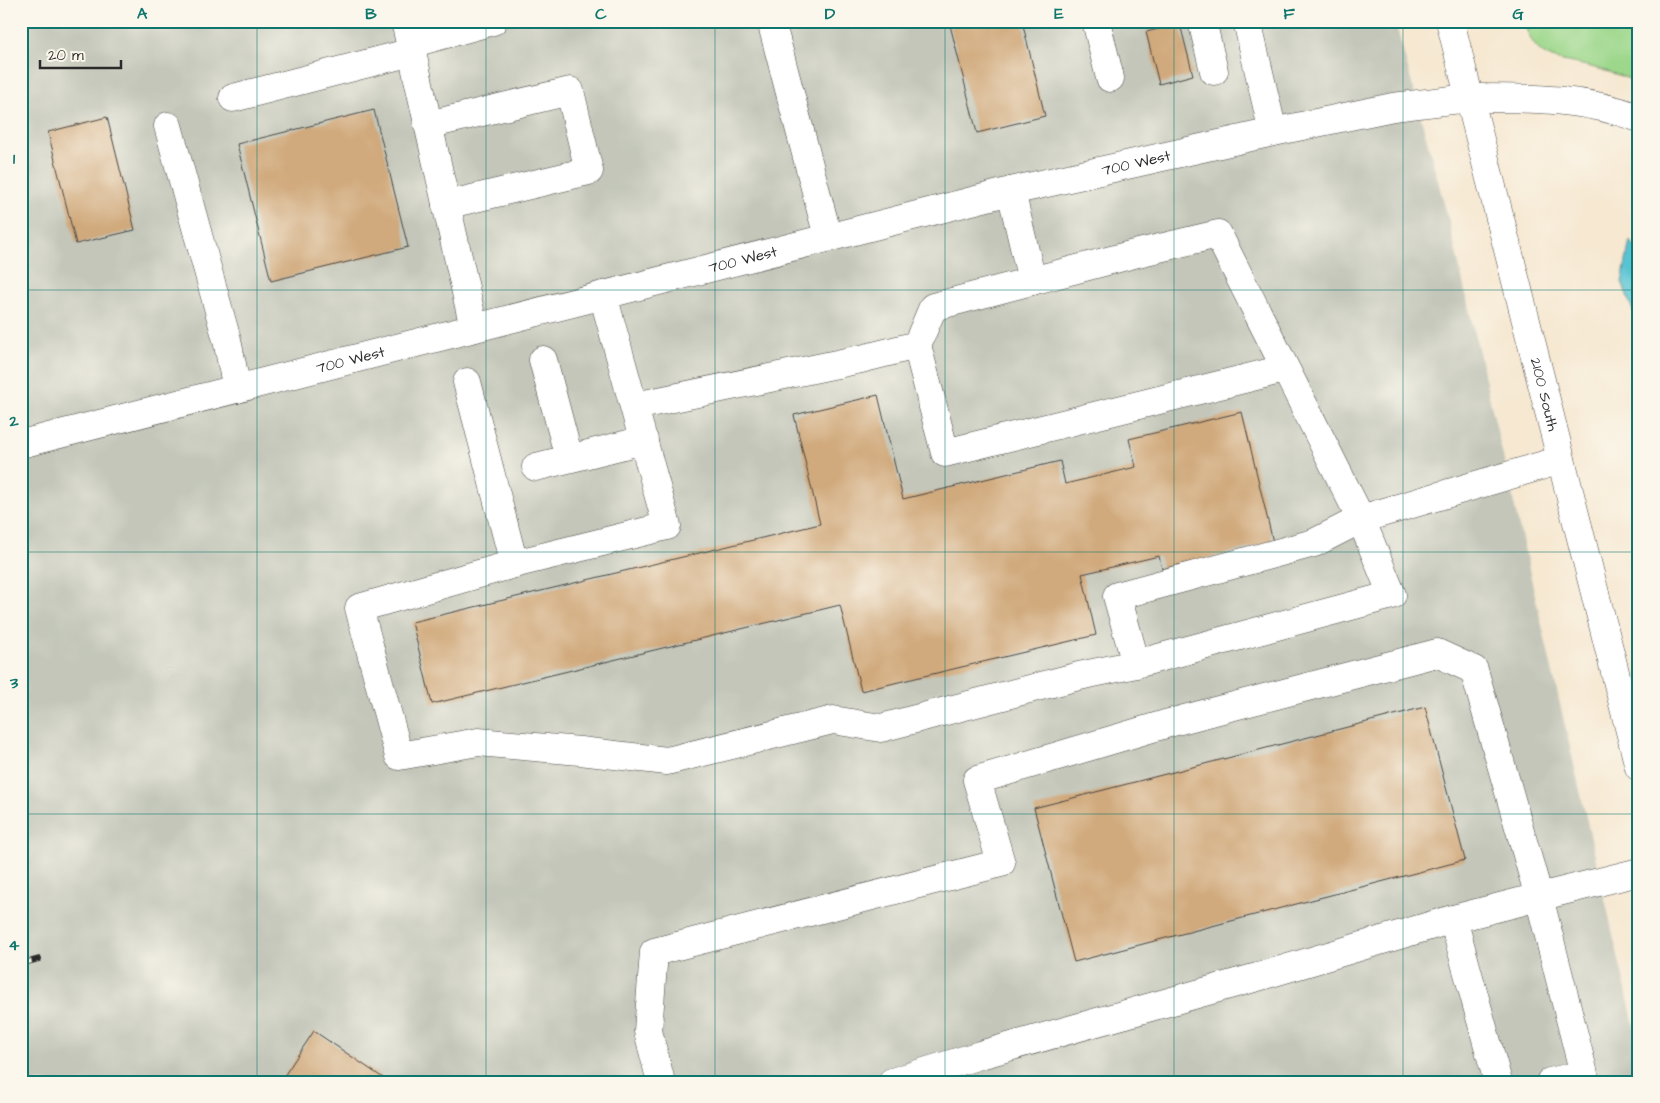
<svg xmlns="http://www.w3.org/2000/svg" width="1660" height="1103" viewBox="0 0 1660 1103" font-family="'Architects Daughter',sans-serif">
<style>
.industrial{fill:#c3c6b9}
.green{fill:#9cd78b;stroke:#64815b}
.water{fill:#59c4d3;stroke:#42787f}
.building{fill:#d0a97b}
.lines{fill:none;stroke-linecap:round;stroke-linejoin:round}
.minor-casing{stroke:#494744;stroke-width:29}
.major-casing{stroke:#494744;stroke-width:29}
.highway-casing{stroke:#494744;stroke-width:29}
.minor{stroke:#fff;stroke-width:28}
.major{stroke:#fff;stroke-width:28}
.highway{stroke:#fff;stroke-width:28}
.rail-casing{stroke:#2b2b2b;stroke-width:5.5}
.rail{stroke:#fbf7ec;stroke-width:4;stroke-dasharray:11;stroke-linecap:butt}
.grid{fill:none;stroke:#0f766e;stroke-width:1;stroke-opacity:0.55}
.labels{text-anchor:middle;stroke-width:4;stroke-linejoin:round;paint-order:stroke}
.street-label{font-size:15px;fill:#2b2b2b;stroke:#fbf7ec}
.neatline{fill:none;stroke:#0f766e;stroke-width:2}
.grid-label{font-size:16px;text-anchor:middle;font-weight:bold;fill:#0f766e}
</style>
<rect width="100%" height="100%" fill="#fbf7ec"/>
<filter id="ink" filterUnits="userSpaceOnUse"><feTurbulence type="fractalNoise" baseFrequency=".02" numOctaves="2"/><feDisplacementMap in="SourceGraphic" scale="10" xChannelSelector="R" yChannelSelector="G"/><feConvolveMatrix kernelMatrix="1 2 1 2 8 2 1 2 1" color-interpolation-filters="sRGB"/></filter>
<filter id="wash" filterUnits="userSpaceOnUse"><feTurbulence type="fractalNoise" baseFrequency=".0096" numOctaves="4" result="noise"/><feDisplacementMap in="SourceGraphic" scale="20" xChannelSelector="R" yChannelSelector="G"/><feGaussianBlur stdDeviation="1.12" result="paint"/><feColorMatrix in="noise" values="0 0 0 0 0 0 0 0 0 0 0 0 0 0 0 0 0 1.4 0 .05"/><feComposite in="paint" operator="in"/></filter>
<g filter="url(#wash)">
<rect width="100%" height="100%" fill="#f6e8d1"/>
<!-- industrial -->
<path class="industrial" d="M21 21H1395L1449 222 1639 1047V1082H21Z"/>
<!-- green -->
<path class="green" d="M1523 21H1639V83C1622 76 1605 70 1587 66 1551 58 1537 61 1523 21Z"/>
<!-- water -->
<path class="water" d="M1630 240 1639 252V327L1622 282Z"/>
<g id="blocks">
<!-- building -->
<path class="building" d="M949 21H1022L1045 116 977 133Z
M1180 24 1193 75 1159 84 1146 32Z
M374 110 408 247 271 281 237 144Z
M107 117 135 230 76 244 48 132Z
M878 395 903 499 1060 461 1065 484 1136 467 1129 439 1242 412 1273 542 1162 569 1159 556 1082 574 1096 635 861 691 840 605 432 704 412 622 820 524 794 415Z
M1425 707 1465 860 1074 962 1034 808Z
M314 1031 389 1082H280Z
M1480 1077 1481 1082H1464V1081Z"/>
</g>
</g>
<g filter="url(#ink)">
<use href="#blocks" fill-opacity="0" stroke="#494744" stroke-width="1"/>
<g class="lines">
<defs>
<g id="minor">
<path d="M405 21 474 328"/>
<path d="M771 21 828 237"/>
<path d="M1096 21 1110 78"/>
<path d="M1202 21 1214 71"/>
<path d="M1247 21 1273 132"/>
<path d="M410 44 493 21"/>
<path d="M233 98 412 52"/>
<path d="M428 125 570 91 589 171 446 205"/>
<path d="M168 126 227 340 237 389"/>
<path d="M1011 191 1032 281"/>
<path d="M603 295 667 526 514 564 359 608 399 756 478 742 580 751 667 761 833 720 881 728 1079 676 1136 664 1392 595 1361 519 1314 543 1117 596 1136 664"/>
<path d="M917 345 945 453 1284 369"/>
<path d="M543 360 569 458"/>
<path d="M467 382 514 564"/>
<path d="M635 406 861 359 917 345 933 307 1134 254 1218 234 1361 519 1561 460"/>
<path id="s1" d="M21 444 1011 191 1273 132 1393 107 1469 98"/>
<path d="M536 467 644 440"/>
<path d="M661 1082 648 1031 654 952 1001 863 977 780 1169 723 1437 653 1474 670 1539 897 1453 919"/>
<path d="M892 1082 980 1055 1261 976 1453 919 1498 1082"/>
<path d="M1550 1082 1584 1074 1539 897 1639 872"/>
</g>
<g id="major">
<path id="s2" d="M1450 21 1639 767"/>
</g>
<path id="highway" d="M1469 98C1528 98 1583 97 1639 118"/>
</defs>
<!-- minor casing -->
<use href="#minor" class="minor-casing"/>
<!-- major casing -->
<use href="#major" class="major-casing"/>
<!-- highway casing -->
<use href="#highway" class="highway-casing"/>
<!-- minor -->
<use href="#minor" class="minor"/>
<!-- major -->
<use href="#major" class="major"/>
<!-- highway -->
<use href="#highway" class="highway"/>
<defs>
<path id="rail" d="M21 964 39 959"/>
</defs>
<!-- rail casing -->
<use href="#rail" class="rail-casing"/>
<!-- rail -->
<use href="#rail" class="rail"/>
</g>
</g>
<!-- grid -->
<path class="grid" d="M257 21V1082M486 21V1082M715 21V1082M945 21V1082M1174 21V1082M1403 21V1082M21 290H1639M21 552H1639M21 814H1639"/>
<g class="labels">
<!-- street labels -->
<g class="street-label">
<text dy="5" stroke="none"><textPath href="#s1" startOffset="1150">700 West</textPath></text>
<text dy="5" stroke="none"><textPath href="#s1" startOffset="745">700 West</textPath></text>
<text dy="5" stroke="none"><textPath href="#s1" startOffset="340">700 West</textPath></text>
<text dy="5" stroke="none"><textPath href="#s2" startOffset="385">2100 South</textPath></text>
</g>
</g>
<!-- margin -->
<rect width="1660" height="1103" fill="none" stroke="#fbf7ec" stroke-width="55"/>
<!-- scale -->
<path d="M40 60v8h81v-8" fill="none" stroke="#2b2b2b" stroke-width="2.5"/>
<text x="48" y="60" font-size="15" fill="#2b2b2b" stroke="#fbf7ec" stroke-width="4" paint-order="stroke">20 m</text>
<rect x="28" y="28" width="1604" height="1048" class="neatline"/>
<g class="grid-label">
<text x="142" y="19">A</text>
<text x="371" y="19">B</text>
<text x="601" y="19">C</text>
<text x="830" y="19">D</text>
<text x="1059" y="19">E</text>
<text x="1289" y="19">F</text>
<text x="1518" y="19">G</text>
<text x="14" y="164">1</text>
<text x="14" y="426">2</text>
<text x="14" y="688">3</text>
<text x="14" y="950">4</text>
</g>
</svg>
